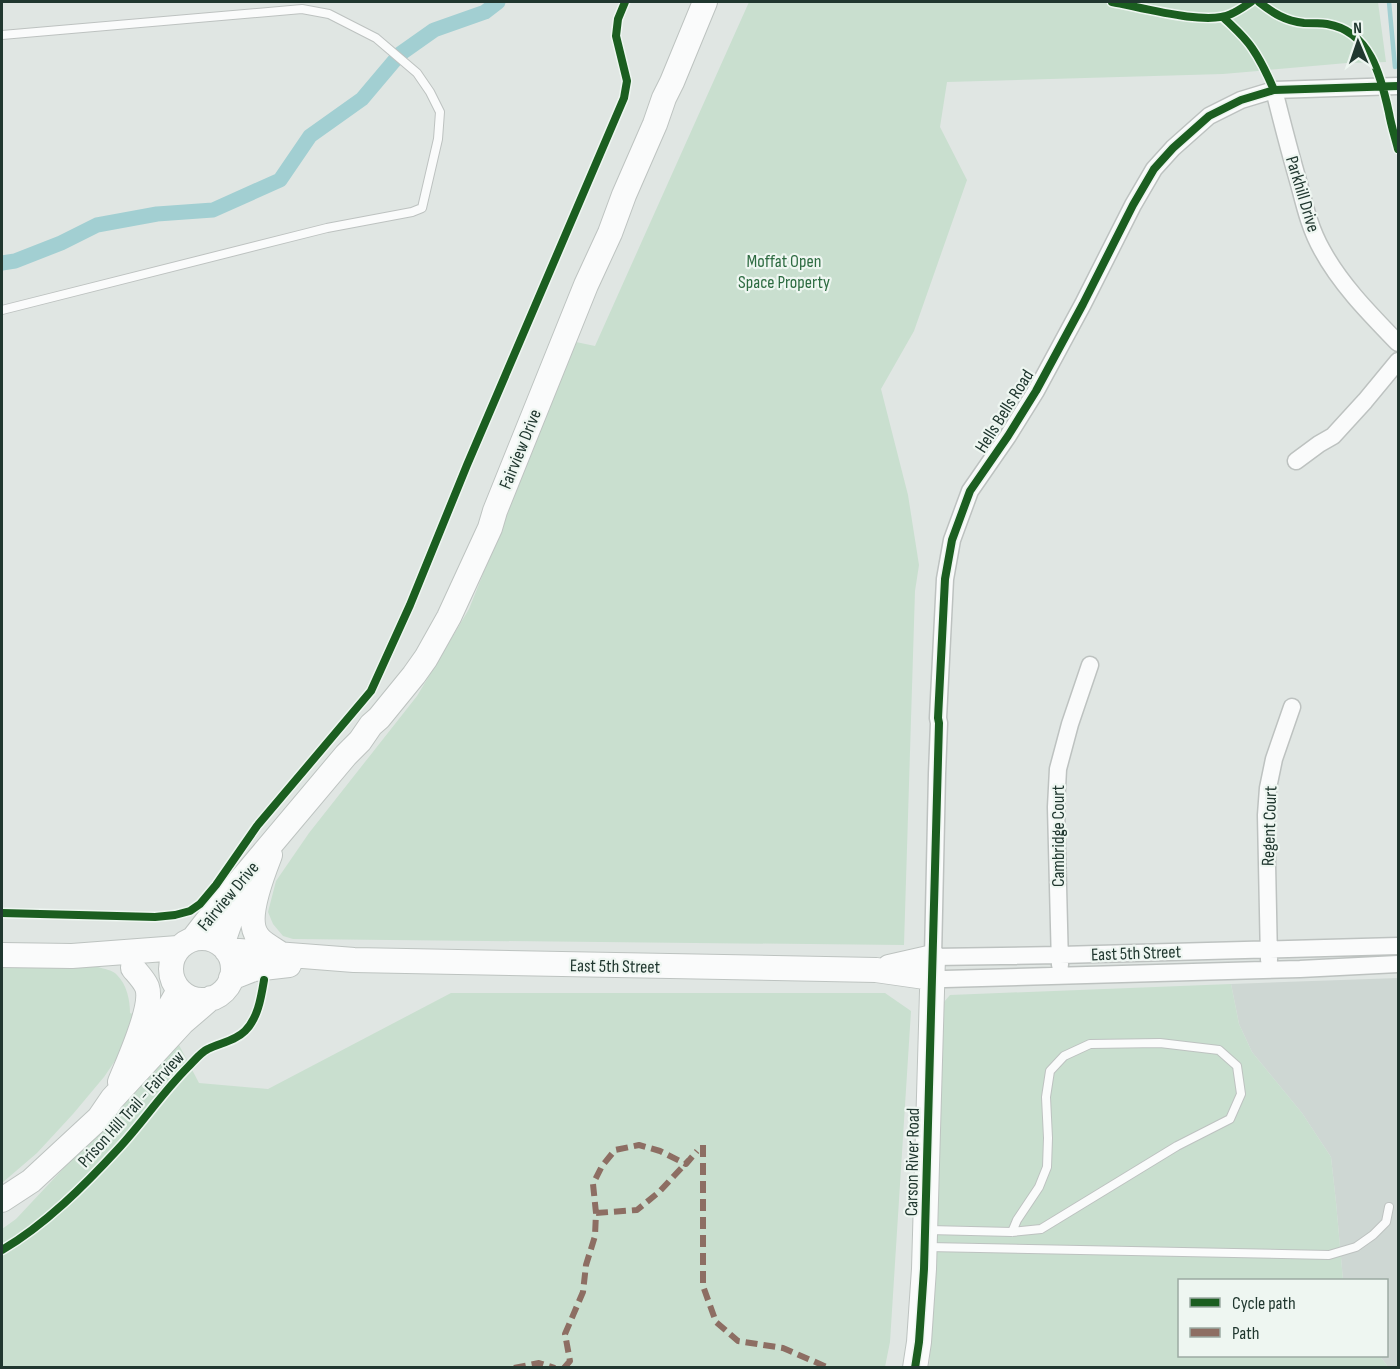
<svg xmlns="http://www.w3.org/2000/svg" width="1400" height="1369" viewBox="0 0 1400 1369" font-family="'Sofia Sans Condensed',sans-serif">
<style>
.built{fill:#ced7d3}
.green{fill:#c9dfcf}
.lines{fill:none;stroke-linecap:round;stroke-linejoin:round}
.stream{stroke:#a2cfd2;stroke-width:4.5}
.canal{stroke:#a2cfd2;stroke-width:15}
.lane-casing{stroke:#bdc2c0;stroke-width:10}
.street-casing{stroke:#bdc2c0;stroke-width:19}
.secondary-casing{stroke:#bdc3c0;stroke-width:26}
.lane{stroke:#fafbfb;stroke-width:8}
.street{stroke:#fafbfb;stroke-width:16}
.secondary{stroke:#fafbfb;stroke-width:24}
.quiet{stroke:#8d6e63;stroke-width:6;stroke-dasharray:12 6;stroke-linecap:butt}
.cycleway-casing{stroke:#eef6f1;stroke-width:11}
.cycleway{stroke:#1b5e20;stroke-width:8}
.labels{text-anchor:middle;stroke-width:4.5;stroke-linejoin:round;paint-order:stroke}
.street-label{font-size:18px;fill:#20372f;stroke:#eef6f1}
.park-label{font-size:18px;fill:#2d6b41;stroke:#eef6f1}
</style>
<rect width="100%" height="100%" fill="#e0e6e3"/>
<!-- built -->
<path class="built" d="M1398 978V1367H1388L1380 1356H1386V1280H1343L1336 1202 1331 1157 1302 1113 1252 1052 1239 1024 1231 984Z"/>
<!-- green -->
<path class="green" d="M749 2H1378L1386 62 1347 63 1223 74 947 82 940 127 967 180 914 331 881 389 908 495 919 565 915 591 904 945 293 939 283 936 273 924 268 912 276 881 309 833 417 696 469 609 576 342 595 346Z
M2 965 98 967C104 969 113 970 117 975 127 985 130 1000 130 1013L138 1016 125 1046 104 1077 73 1114 37 1153 2 1183Z
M1231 984 1239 1024 1252 1052 1302 1113 1331 1157 1336 1202 1343 1280H1180V1356H1380L1388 1367 1266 1368 1265 1366 1257 1368H929L933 1317 944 1002 950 995Z
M451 993H885L911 1011 890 1342 885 1367 2 1368V1229L16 1219 179 1045 199 1083 268 1089Z"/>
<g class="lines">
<!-- stream -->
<path class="stream" d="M1389 2 1395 67"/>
<!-- canal -->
<path class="canal" d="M2 263 15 261 61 243 97 225 157 214 213 210 280 180 310 136 362 99 400 54 434 30 485 12 498 2"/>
<defs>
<path id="lane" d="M2 35 302 9 329 14 376 38 417 73 430 92 440 112 438 139 422 208 412 212 327 228 2 310
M929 1230 1012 1232 1041 1229 1177 1146 1230 1119 1241 1094 1237 1066 1219 1050 1160 1043 1090 1044 1064 1056 1050 1071 1046 1097 1048 1138 1047 1167 1039 1187 1017 1220 1012 1232
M928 1247 1329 1255 1356 1247 1373 1235 1386 1222 1389 1207"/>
<path id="street" d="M1398 86 1274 90 1241 100 1209 116 1173 148 1154 169 1133 205 1083 304 1036 391 1008 436 970 491 952 540 945 579 938 718 939 723 937 774 933 957 1060 955 1398 946
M1274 90C1282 122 1290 153 1299 184 1305 207 1310 229 1322 250 1341 285 1370 314 1398 343
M1296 461 1319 444 1333 436 1365 401 1398 361
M1269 960 1266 815 1268 788 1274 759 1292 707
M1060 965 1056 807 1058 769 1070 724 1090 665
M932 978 945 979 1300 969 1398 964"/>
<path id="secondary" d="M270 855C263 873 244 920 258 937 262 943 275 950 281 954
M171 969a31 31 0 1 1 62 0a31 31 0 1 1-62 0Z
M193 939 214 912 346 755 360 741 371 725 379 718 414 675 426 658 449 617 490 528 495 511 586 285 610 233 624 195 655 124 664 98 672 82 705 2
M222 945 231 919 248 885
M226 950 354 960 876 970 932 978
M2 955 72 956 178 948
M889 967 933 957 924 1269 919 1342 915 1368
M231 978 254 969 289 965
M147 1047 179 990
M120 1082C128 1062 154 1007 147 987 144 980 138 974 133 968
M2 1200 31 1181 99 1118 112 1099 182 1023 211 998"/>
</defs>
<!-- lane casing -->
<use href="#lane" class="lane-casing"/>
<!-- street casing -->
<use href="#street" class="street-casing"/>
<!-- secondary casing -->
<use href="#secondary" class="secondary-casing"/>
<!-- lane -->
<use href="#lane" class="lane"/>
<!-- street -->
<use href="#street" class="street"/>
<!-- secondary -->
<use href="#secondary" class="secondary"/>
<!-- quiet -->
<path class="quiet" d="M703 1145V1286L716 1322 738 1341 783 1348 829 1368
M596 1213 637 1210 659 1192 689 1160
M514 1368 539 1363 555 1368
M564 1368 570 1361 565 1334 583 1292 586 1265 595 1236 596 1213 593 1184 602 1166 615 1150 639 1145 660 1151 686 1164 697 1151"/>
<defs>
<path id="cycleway" d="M1112 2C1140 7 1207 26 1231 14 1238 11 1245 6 1251 2
M1259 2C1273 13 1285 21 1304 23 1311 23 1319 23 1327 24 1370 31 1381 76 1389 113 1391 125 1395 137 1398 149
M1223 17C1233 27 1244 36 1252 48 1261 61 1268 76 1274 90
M2 913 155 917 175 915 190 911 200 904 216 885 257 826 371 691 410 605 467 465 624 98 627 81 616 36 618 19 625 2
M2 1250C45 1225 85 1185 119 1148 143 1122 163 1092 188 1067 194 1061 201 1052 208 1049 220 1043 235 1041 245 1031 258 1018 261 998 264 980
M915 1368 919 1342 924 1269 939 723 938 718 945 579 952 540 970 491 1008 436 1036 391 1083 304 1133 205 1154 169 1173 148 1209 116 1241 100 1274 90 1398 86"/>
</defs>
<!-- cycleway casing -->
<use href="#cycleway" class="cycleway-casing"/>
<!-- cycleway -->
<use href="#cycleway" class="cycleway"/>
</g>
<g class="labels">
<!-- street labels -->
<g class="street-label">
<text transform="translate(1303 194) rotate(73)" y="6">Parkhill Drive</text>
<text transform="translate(1004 411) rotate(-58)" y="6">Hells Bells Road</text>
<text transform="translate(520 449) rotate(-68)" y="6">Fairview Drive</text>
<text transform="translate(1269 826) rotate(-88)" y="6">Regent Court</text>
<text transform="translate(1058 836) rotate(-90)" y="6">Cambridge Court</text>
<text transform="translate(228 896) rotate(-50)" y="6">Fairview Drive</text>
<text transform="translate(1136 953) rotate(-2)" y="6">East 5th Street</text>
<text transform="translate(615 966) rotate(1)" y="6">East 5th Street</text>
<text transform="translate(131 1109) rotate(-48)" y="6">Prison Hill Trail - Fairview</text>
<text transform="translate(912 1162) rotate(-89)" y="6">Carson River Road</text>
</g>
<!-- park labels -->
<g class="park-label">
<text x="784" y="267">Moffat Open<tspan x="784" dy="21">Space Property</tspan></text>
</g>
</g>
<!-- border -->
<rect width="1400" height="1369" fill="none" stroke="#20372f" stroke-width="6"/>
<!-- legend -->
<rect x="1178" y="1279" width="210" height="78" fill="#eef6f1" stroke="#9caaa3" stroke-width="1.5"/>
<rect x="1190" y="1298" width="30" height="9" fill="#1b5e20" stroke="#9caaa3" stroke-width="1.5"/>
<text x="1232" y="1309" font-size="18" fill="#20372f">Cycle path</text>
<rect x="1190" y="1328" width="30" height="9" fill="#8d6e63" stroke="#9caaa3" stroke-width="1.5"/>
<text x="1232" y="1339" font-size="18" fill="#20372f">Path</text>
<!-- north arrow -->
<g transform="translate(1358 42) rotate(358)" stroke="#eef6f1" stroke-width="4.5" paint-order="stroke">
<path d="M0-4.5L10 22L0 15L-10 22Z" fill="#20372f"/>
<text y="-9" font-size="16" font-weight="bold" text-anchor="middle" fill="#20372f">N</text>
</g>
</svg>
